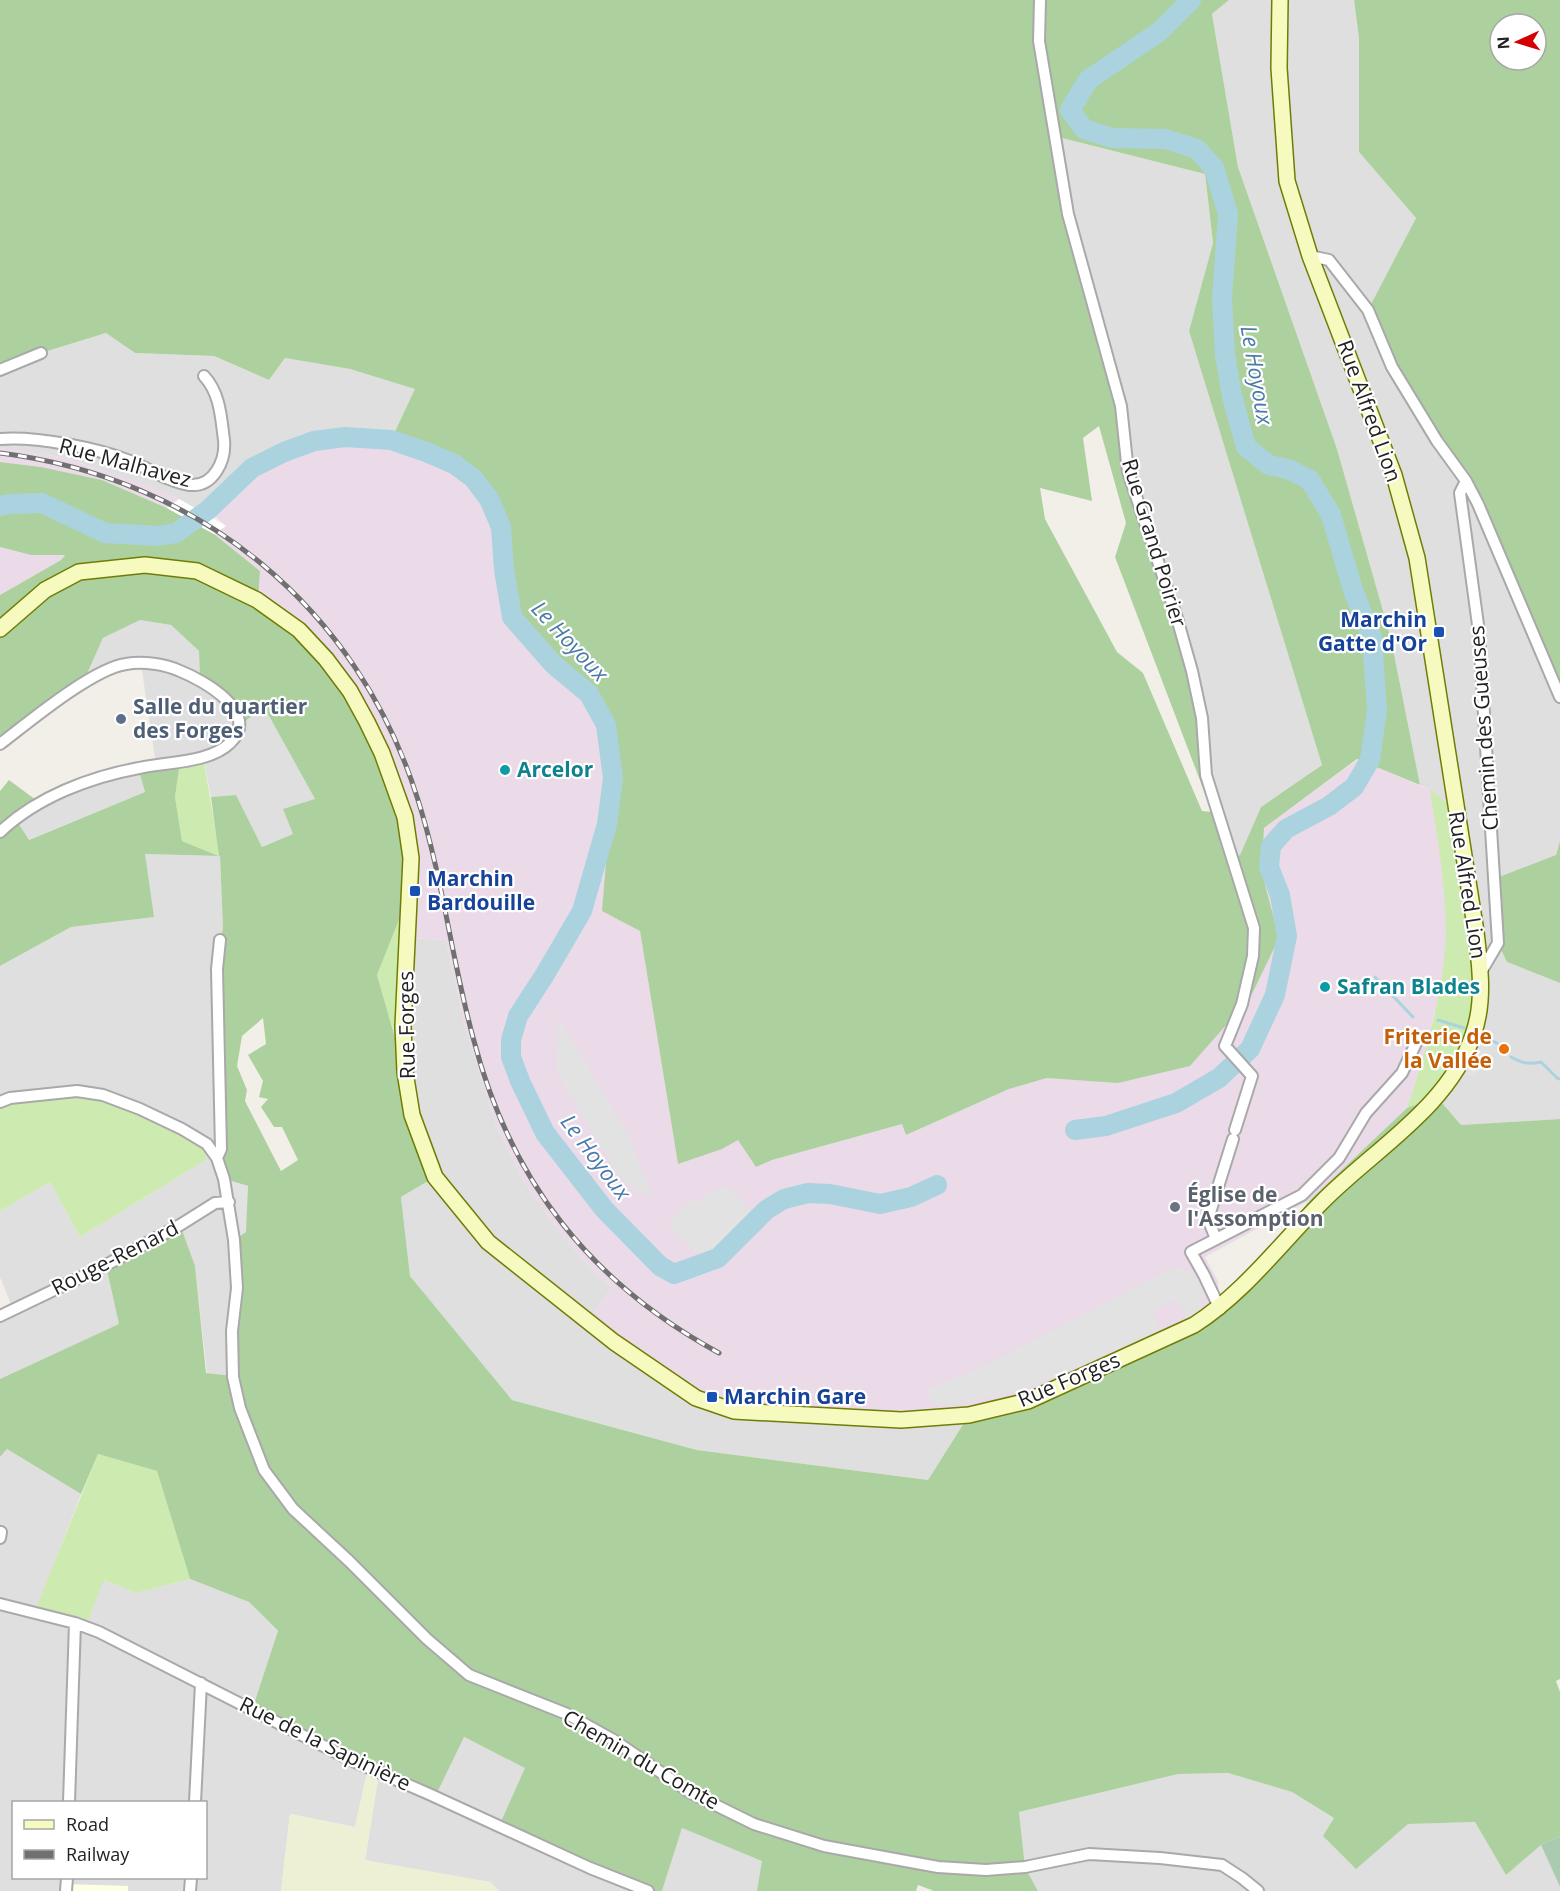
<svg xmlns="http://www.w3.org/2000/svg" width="1560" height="1891" viewBox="0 0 1560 1891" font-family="'Open Sans',sans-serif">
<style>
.residential{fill:#e0dfdf;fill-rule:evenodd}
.industrial{fill:#ebdbe8}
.education{fill:#ffffe5}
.farmland{fill:#eef0d5}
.grass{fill:#cdebb0}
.forest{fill:#add19e;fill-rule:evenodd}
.cemetery{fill:#aacbaf}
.parking{fill:#e2e2e2}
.pier{fill:#fff}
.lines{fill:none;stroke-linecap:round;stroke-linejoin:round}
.stream{stroke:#aad3df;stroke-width:3}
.river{stroke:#aad3df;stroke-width:20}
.minor-casing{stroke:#a9a9a9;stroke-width:14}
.secondary-casing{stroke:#707d05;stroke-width:18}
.minor{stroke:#fff;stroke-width:10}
.secondary{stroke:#f7fabf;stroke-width:15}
.rail-casing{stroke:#707070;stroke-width:5}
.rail{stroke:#fff;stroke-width:3;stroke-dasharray:9;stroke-linecap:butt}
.transit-dot{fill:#1a4fb4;stroke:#fff;stroke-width:2}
.service-dot{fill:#5c6f8a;stroke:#fff;stroke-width:2}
.culture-dot{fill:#0f9aa8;stroke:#fff;stroke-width:2}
.food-dot{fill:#e8710a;stroke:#fff;stroke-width:2}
.worship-dot{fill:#6b7280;stroke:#fff;stroke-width:2}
.labels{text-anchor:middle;stroke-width:4.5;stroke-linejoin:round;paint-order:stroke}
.street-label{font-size:21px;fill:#222;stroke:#fff}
.transit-label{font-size:21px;font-weight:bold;fill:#164399;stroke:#fff;text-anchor:start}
.service-label{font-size:21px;font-weight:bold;fill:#4e5e75;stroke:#fff;text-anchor:start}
.culture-label{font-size:21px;font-weight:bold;fill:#0d838f;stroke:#fff;text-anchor:start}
.food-label{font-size:21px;font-weight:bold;fill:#c56008;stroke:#fff;text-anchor:end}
.worship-label{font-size:21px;font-weight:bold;fill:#5b616d;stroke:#fff;text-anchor:start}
.water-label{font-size:22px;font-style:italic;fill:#4a7aab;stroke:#fff}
</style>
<rect width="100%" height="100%" fill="#f2efe9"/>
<!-- residential -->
<path class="residential" d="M1229 0H1354L1359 38V152L1416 218 1368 311 1466 481 1560 697V841L1556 855 1507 962 1560 983V1119L1461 1125 1437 1097 1430 790 1420 785 1391 639 1337 449 1238 167 1212 14Z
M1054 136 1205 174 1213 243 1189 331 1322 765 1261 807 1240 855 1232 858 1128 472Z
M106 333 135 353 214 356 269 380 285 358 350 369 416 389 391 440 345 437 314 441 284 452 252 468 204 513 179 499 99 469 61 457 0 448V370L41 353Z
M140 620 171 625 199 651 200 681 213 688 239 725 264 707 315 799 293 834 262 847 236 795 211 797 203 756 156 765 141 664H126L82 685 103 638Z
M138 768 145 792 28 840 15 818 40 803Z
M144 854 220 856 223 930 220 940 234 1240 233 1377 207 1373 195 1266 120 1324 0 1379V1316L13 1309 0 1277V1211L50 1182 80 1237 206 1160 0 1102V966L71 927 153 917Z
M408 938 446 940 464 1023 496 1125 523 1180 562 1235 595 1273 612 1288 587 1320 969 1415 928 1480 697 1450 512 1400 410 1276 401 1197 435 1177 412 1115Z
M7 1449 81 1494 35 1613 104 1580 136 1593 190 1579 249 1602 278 1632 368 1768 355 1827 290 1814 281 1891H0V1457ZM14 1802H206V1878H14Z
M463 1737 526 1768 499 1826 648 1891H499L490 1882 365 1861 379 1773Z
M1228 1773 1292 1792 1334 1818 1408 1824 1475 1822 1506 1874 1541 1845 1560 1887V1891H1038L1025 1867 1019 1812 1177 1774Z
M682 1828 763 1861 757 1891H662Z"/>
<!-- industrial -->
<path class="industrial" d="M345 437 391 440 426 452 454 464 473 478 489 499 501 527 504 570 512 617 553 664 589 694 606 725 613 778 607 824 640 931 678 1164 739 1140 756 1167 772 1160 902 1123 906 1135 1009 1089 1047 1078 1278 938 1262 873 1264 828 1358 759 1430 790 1441 865 1446 930 1441 985 1427 1047 1407 1108 1310 1200 1205 1257 1218 1281 1220 1309 1028 1401 969 1415 734 1411 696 1398 587 1320 612 1288 595 1273 562 1235 523 1180 496 1125 464 1023 446 940 408 938 257 600 260 571 214 534 226 526 208 510 252 468 284 452 314 441Z
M0 448 61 457 141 483 179 499 167 508 102 480 41 467 0 462Z
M0 547 31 555 65 554 61 560 0 595Z"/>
<!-- education -->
<path class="education" d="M66 1884 128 1886V1891H66Z"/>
<!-- farmland -->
<path class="farmland" d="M368 1768 379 1773 365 1860 490 1882 499 1891H281L290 1814 355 1827Z"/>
<!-- grass -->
<path class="grass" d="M203 756 220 856 182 841 175 797 180 762Z
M1430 790 1455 809 1479 1013 1437 1097 1407 1108C1426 1050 1445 992 1446 930 1446 883 1437 836 1430 790Z
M409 918 405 1072 377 975 399 920Z
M103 1095 207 1144 206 1160 80 1237 50 1182 0 1211V1102L10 1098Z
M98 1454 157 1471 190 1579 136 1593 104 1580 85 1627 34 1613Z"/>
<!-- forest -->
<path class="forest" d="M0 0H1229L1212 14 1238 167 1337 449 1391 639 1420 785 1357 759 1264 828 1262 873 1279 938 1250 998 1190 1066 1118 1083 1047 1078 1009 1089 906 1135 902 1124 772 1160 756 1167 738 1140 722 1149 678 1164 640 931 602 911 613 778 606 725 589 694 553 664 512 617 504 570 501 527 489 499 473 478 454 464 426 452 391 440 415 389 350 369 285 358 269 380 214 356 135 353 106 333 41 353 0 370ZM1054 136 1205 174 1213 243 1189 331 1322 765 1261 807 1240 855 1233 858 1206 775 1192 671 1128 472 1123 436ZM1099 426 1126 523 1115 557 1212 812 1202 811 1143 673 1117 652 1045 519 1040 488 1092 501 1083 438Z
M1354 0H1560V697L1478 504 1392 367 1368 310 1416 218 1359 152V38ZM1500 24H1536V60H1500Z
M0 462 41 467 102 480 167 508 214 534 260 571 258 600 299 630 350 691 405 817 409 918 399 920 377 975 435 1177 401 1197 410 1276 512 1400 697 1450 928 1480 969 1415 1028 1401 1220 1309 1310 1200 1407 1108 1437 1097 1461 1125 1560 1119V1679L1556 1681 1560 1692V1836L1541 1845 1506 1875 1475 1822 1408 1824 1356 1869 1323 1836 1334 1818 1292 1792 1228 1773 1178 1774 1019 1812 1025 1867 1038 1891H934L918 1885 916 1891H757L762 1861 682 1828 662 1891H648L499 1826 525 1768 464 1737 435 1797 252 1710 278 1631 249 1602 190 1579 157 1471 98 1454 81 1494 7 1449 0 1457V1379L119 1324 106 1265 180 1225 195 1266 206 1373 233 1376 234 1240 248 1186 224 1179 217 1158 220 940 223 929 220 856 145 854 154 917 71 927 0 966V791L9 780 40 803 15 818 29 840 145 792 138 768 180 762 175 797 182 841 219 856 211 797 236 795 262 847 293 834 283 809 315 799 264 707 239 726 237 714 200 681 199 651 171 625 140 620 103 638 82 685 0 744V595L61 560 65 555H31L0 547ZM263 1018 266 1044 248 1055 263 1081 259 1097 268 1099 261 1107 274 1127H282L298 1160 281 1171 245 1101 247 1090 237 1066 242 1036Z
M1560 841V983L1507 962 1498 943 1494 879 1556 855Z"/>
<!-- cemetery -->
<path class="cemetery" d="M1560 1836V1887L1541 1845Z"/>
<!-- parking -->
<path class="parking" d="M558 1018 633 1143 640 1166 653 1195H644L635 1190 623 1180 613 1167 557 1073Z
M1478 1040 1488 1055 1487 1066 1471 1077 1465 1073Z
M224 1179 248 1186 246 1232 234 1240Z
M728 1185 753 1213 719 1249 711 1256 704 1257 674 1233 670 1220 693 1199 699 1204 707 1193Z
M1181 1267 1195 1275 1204 1295 1200 1311 1188 1320 1176 1299 1153 1312 1159 1331 1040 1383 1003 1394 953 1405 933 1406 926 1390 985 1366 1167 1271Z"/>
<!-- pier -->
<path class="pier" d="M179 499 226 526 214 534 167 508Z"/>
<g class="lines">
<!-- stream -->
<path class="stream" d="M1375 977 1413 1017
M1438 1020 1464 1028
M1481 1036 1497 1043
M1511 1057C1522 1063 1528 1065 1541 1062L1557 1078 1560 1079"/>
<!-- river -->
<path class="river" d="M0 506 10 504 42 503 105 533 158 536 176 533 208 510 252 468 284 452 314 441 345 437 391 440 426 452 454 464 473 478 489 499 501 527 504 570 512 617 553 664 589 694 606 725 613 778 607 824 582 911 544 976 518 1016 511 1040V1057L520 1081 545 1133 604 1209 660 1266 674 1274 718 1258 766 1210 784 1199 808 1193 830 1194 880 1204 911 1197 937 1185
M1075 1130 1106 1126 1176 1103 1219 1078 1250 1049 1275 995 1287 936 1280 895 1269 867 1271 846 1286 829 1329 806 1354 787 1370 760 1377 710 1372 638 1353 590 1331 515 1310 480 1288 469 1269 465 1246 447 1232 396 1225 355 1222 298 1228 214 1214 168 1197 149 1165 139 1112 138 1084 129 1070 110 1088 80 1159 32 1191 0"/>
<defs>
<path id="minor" d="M1040 0 1039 41 1068 214 1121 406 1128 472 1177 618 1192 671 1202 718 1206 775 1254 928 1253 956 1242 1004 1225 1046 1252 1076 1235 1130
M1310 256 1329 260 1368 310 1392 367 1437 441 1466 481 1478 504 1560 697
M0 370 41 353
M0 439C37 436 96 448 130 461 149 469 170 482 190 485 214 487 226 460 224 440 221 417 220 393 204 376
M1466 481 1460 493 1479 632 1498 943 1481 972
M0 744C29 722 92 669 126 664 143 661 165 664 180 671 203 680 262 713 230 743 210 763 166 762 139 768 90 777 37 797 0 832
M0 1102 10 1098 77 1091 103 1095 140 1109 182 1129 207 1144 217 1158 224 1179 234 1240 237 1288 232 1331 233 1377 240 1408 264 1470 293 1509 349 1561 427 1639 469 1675 567 1714 612 1739 691 1793 754 1824 824 1846 938 1867 986 1870 1025 1867 1089 1854 1160 1858 1222 1865 1242 1878 1258 1891
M217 1158 221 1149 217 969 220 940
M1216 1239 1208 1219 1233 1139
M1220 1309 1204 1275 1191 1252 1302 1195 1339 1158 1366 1113 1402 1073 1417 1041
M0 1316 106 1265 180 1225 215 1203 229 1202
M0 1538 1 1532
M0 1604 75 1623 99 1632 353 1761 429 1794 590 1868 648 1891
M69 1802 75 1623
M195 1802 201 1683
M66 1891 67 1878
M190 1891 191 1878"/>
<path id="secondary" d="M0 629 45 590 79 572 145 565 197 571 257 600 299 630 326 659 350 691 367 722 382 753 405 817 411 858 403 1026 405 1072 412 1115 435 1177 488 1242 614 1342 696 1398 734 1411 901 1420 969 1415 1028 1401 1194 1325C1244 1293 1280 1244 1322 1202 1373 1150 1449 1107 1473 1035 1485 1002 1480 966 1476 932L1417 558 1394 475 1310 256 1287 181 1279 68 1280 0"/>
</defs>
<!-- minor casing -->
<use href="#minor" class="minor-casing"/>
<!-- secondary casing -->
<use href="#secondary" class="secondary-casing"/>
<!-- minor -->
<use href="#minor" class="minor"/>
<!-- secondary -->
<use href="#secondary" class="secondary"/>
<defs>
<path id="rail" d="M0 453C199 478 358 607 418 800 443 879 452 962 474 1041 511 1182 591 1283 719 1353"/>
</defs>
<!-- rail casing -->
<use href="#rail" class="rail-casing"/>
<!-- rail -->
<use href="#rail" class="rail"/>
</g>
<!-- markers -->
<g class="transit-dot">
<rect x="1433" y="626" width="12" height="12" rx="3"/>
<rect x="409" y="885" width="12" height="12" rx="3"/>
<rect x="706" y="1391" width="12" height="12" rx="3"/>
</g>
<circle class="service-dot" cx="121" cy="719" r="6"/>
<g class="culture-dot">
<circle cx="505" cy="770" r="6"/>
<circle cx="1325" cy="987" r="6"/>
</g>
<circle class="food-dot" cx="1504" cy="1049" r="6"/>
<circle class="worship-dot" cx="1175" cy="1207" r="6"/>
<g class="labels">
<!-- street labels -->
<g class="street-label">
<text transform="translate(1369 411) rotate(70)" y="7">Rue Alfred Lion</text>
<text transform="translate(125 463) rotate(15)" y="7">Rue Malhavez</text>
<text transform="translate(1154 543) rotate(73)" y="7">Rue Grand Poirier</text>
<text transform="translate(1484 728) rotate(-94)" y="7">Chemin des Gueuses</text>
<text transform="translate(1467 885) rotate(81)" y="7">Rue Alfred Lion</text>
<text transform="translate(407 1025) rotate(-91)" y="7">Rue Forges</text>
<text transform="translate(115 1258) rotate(-27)" y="7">Rouge-Renard</text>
<text transform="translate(1069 1380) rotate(-23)" y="7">Rue Forges</text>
<text transform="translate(325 1744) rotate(26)" y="7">Rue de la Sapinière</text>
<text transform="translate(641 1760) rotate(30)" y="7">Chemin du Comte</text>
</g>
<!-- transit labels -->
<g class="transit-label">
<text x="1427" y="627" text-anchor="end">Marchin<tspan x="1427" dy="24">Gatte d'Or</tspan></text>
<text x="427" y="886">Marchin<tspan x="427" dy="24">Bardouille</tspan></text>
<text x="724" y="1404">Marchin Gare</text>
</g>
<!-- service labels -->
<g class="service-label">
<text x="133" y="714">Salle du quartier<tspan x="133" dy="24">des Forges</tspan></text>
</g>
<!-- culture labels -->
<g class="culture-label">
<text x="517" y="777">Arcelor</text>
<text x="1337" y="994">Safran Blades</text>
</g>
<!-- food labels -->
<g class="food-label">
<text x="1492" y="1044">Friterie de<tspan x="1492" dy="24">la Vallée</tspan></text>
</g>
<!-- worship labels -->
<g class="worship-label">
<text x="1187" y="1202">Église de<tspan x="1187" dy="24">l'Assomption</tspan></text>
</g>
<!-- water labels -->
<g class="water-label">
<text transform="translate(1257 375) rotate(80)" y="8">Le Hoyoux</text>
<text transform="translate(570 641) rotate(47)" y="8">Le Hoyoux</text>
<text transform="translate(596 1157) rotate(53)" y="8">Le Hoyoux</text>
</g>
</g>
<!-- legend -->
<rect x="12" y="1801" width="195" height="78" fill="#ffffff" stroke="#a7a7a7" stroke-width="1.5"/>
<rect x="24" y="1820" width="30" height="9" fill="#f7fabf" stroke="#a7a7a7" stroke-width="1.5"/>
<text x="66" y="1831" font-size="18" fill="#222222">Road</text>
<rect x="24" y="1850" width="30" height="9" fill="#707070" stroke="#a7a7a7" stroke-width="1.5"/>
<text x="66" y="1861" font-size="18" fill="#222222">Railway</text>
<!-- north arrow -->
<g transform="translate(1518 42) rotate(266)"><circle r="28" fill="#ffffff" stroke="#a7a7a7" stroke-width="1.5"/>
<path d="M0-4.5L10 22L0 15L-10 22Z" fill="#d40000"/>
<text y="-9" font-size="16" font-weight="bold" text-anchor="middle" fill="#222222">N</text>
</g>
</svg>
